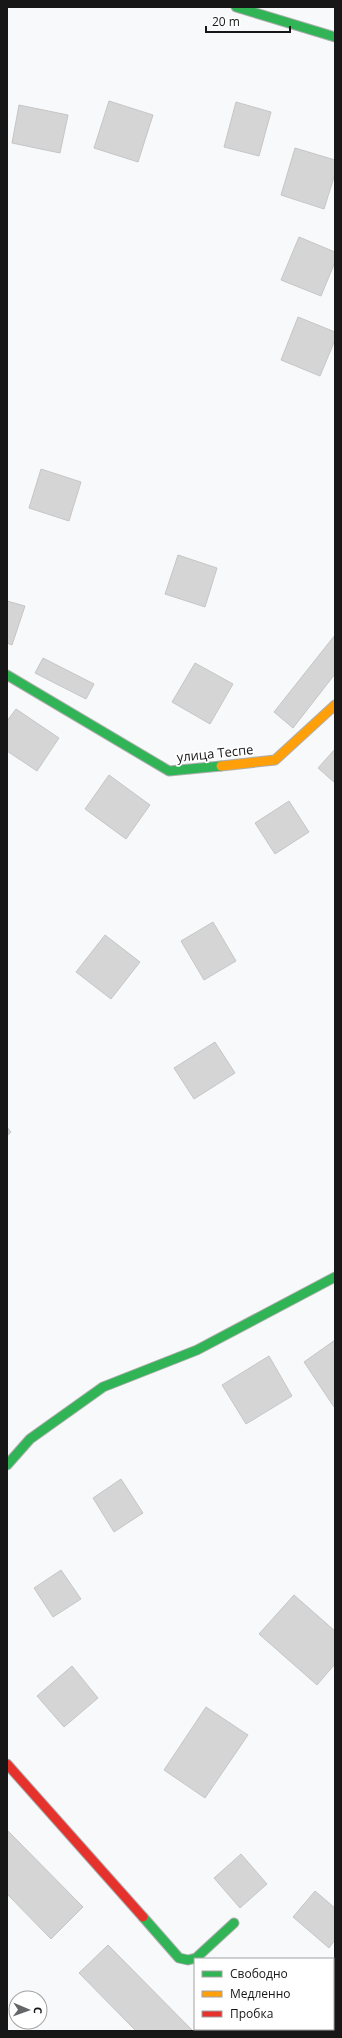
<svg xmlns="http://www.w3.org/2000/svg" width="342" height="2038" viewBox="0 0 342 2038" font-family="'Open Sans',sans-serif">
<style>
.building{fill:#d5d5d6;stroke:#c6c6c6}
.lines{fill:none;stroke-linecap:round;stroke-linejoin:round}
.fast-casing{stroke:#adaeaf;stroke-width:11}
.slow-casing{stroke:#adaeaf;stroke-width:11}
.jam-casing{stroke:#adaeaf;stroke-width:11}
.fast{stroke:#30b455;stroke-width:9}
.slow{stroke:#ff9f0a;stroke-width:9}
.jam{stroke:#e5322d;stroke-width:9}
.labels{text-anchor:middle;stroke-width:3.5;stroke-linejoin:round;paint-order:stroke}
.street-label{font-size:13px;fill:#171718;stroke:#fff}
</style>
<rect width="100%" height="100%" fill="#f7f9fa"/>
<!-- building -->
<path class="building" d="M109 101 153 115 138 162 94 148Z
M236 102 271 112 259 156 224 147Z
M19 105 68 115 60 153 12 143Z
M295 148 335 160V174L324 209 281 195Z
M299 237 335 252V262L321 296 281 280Z
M298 317 335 332V340L320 376 281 360Z
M41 469 81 482 69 521 29 508Z
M178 555 217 568 205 607 165 594Z
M7 601 25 606 12 645 7 643Z
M335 635V674L293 728 274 712Z
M43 658 94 684 86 699 35 673Z
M195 663 233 684 210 724 172 702Z
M16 709 59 738 37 771 7 751V721Z
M335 749V783L318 768Z
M109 775 150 805 126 839 85 809Z
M289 801 309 832 275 854 255 823Z
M213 922 236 961 204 980 181 941Z
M105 935 140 962 111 999 76 972Z
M215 1042 235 1073 194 1099 174 1068Z
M7 1127 11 1132 7 1136Z
M335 1340V1406L334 1407 304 1362Z
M269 1356 292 1396 246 1424 222 1385Z
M121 1479 143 1513 114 1532 93 1498Z
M61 1570 81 1599 53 1617 34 1588Z
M294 1595 335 1631V1664L317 1685 259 1634Z
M72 1666 98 1698 64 1727 37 1696Z
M206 1707 248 1735 205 1798 164 1770Z
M7 1830 83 1907 51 1939 7 1894Z
M241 1854 267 1884 240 1908 214 1878Z
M315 1891 335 1908V1940L329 1948 293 1917Z
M108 1945 193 2031H136L79 1973Z
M335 2005V2031H300L302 2029H333V2007Z"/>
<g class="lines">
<defs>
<path id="fast" d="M236 7 335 37
M7 675 169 771 221 766
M7 1465 30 1439 103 1387 197 1350 335 1277
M143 1917 179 1958 188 1960 196 1958 234 1923"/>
<path id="slow" d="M221 766 275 760 335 705"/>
<path id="jam" d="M7 1764 143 1917"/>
</defs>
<!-- fast casing -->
<use href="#fast" class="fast-casing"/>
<!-- slow casing -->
<use href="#slow" class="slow-casing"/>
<!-- jam casing -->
<use href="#jam" class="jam-casing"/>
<!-- fast -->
<use href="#fast" class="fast"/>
<!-- slow -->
<use href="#slow" class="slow"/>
<!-- jam -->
<use href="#jam" class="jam"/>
</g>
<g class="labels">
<!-- street labels -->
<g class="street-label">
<text transform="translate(215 753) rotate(-6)" y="5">улица Теспе</text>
</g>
</g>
<!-- border -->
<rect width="342" height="2038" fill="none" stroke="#171718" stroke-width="16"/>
<!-- legend -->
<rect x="194" y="1958" width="140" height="72" fill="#ffffff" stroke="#a2a2a3"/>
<rect x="202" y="1971" width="20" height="6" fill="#30b455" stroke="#a2a2a3"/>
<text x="230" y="1978" font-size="12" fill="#171718">Свободно</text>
<rect x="202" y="1991" width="20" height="6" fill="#ff9f0a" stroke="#a2a2a3"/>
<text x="230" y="1998" font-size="12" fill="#171718">Медленно</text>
<rect x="202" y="2011" width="20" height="6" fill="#e5322d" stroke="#a2a2a3"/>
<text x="230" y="2018" font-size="12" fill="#171718">Пробка</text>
<!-- north arrow -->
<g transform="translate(28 2010) rotate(92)"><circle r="19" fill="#ffffff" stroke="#a2a2a3"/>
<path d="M0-3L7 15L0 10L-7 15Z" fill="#656667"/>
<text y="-6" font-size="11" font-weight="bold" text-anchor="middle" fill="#171718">С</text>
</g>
<!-- scale -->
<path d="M206 26v6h84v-6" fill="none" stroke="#171718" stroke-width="2"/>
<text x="212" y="26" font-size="12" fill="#171718" stroke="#ffffff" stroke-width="3" paint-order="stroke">20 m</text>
</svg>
